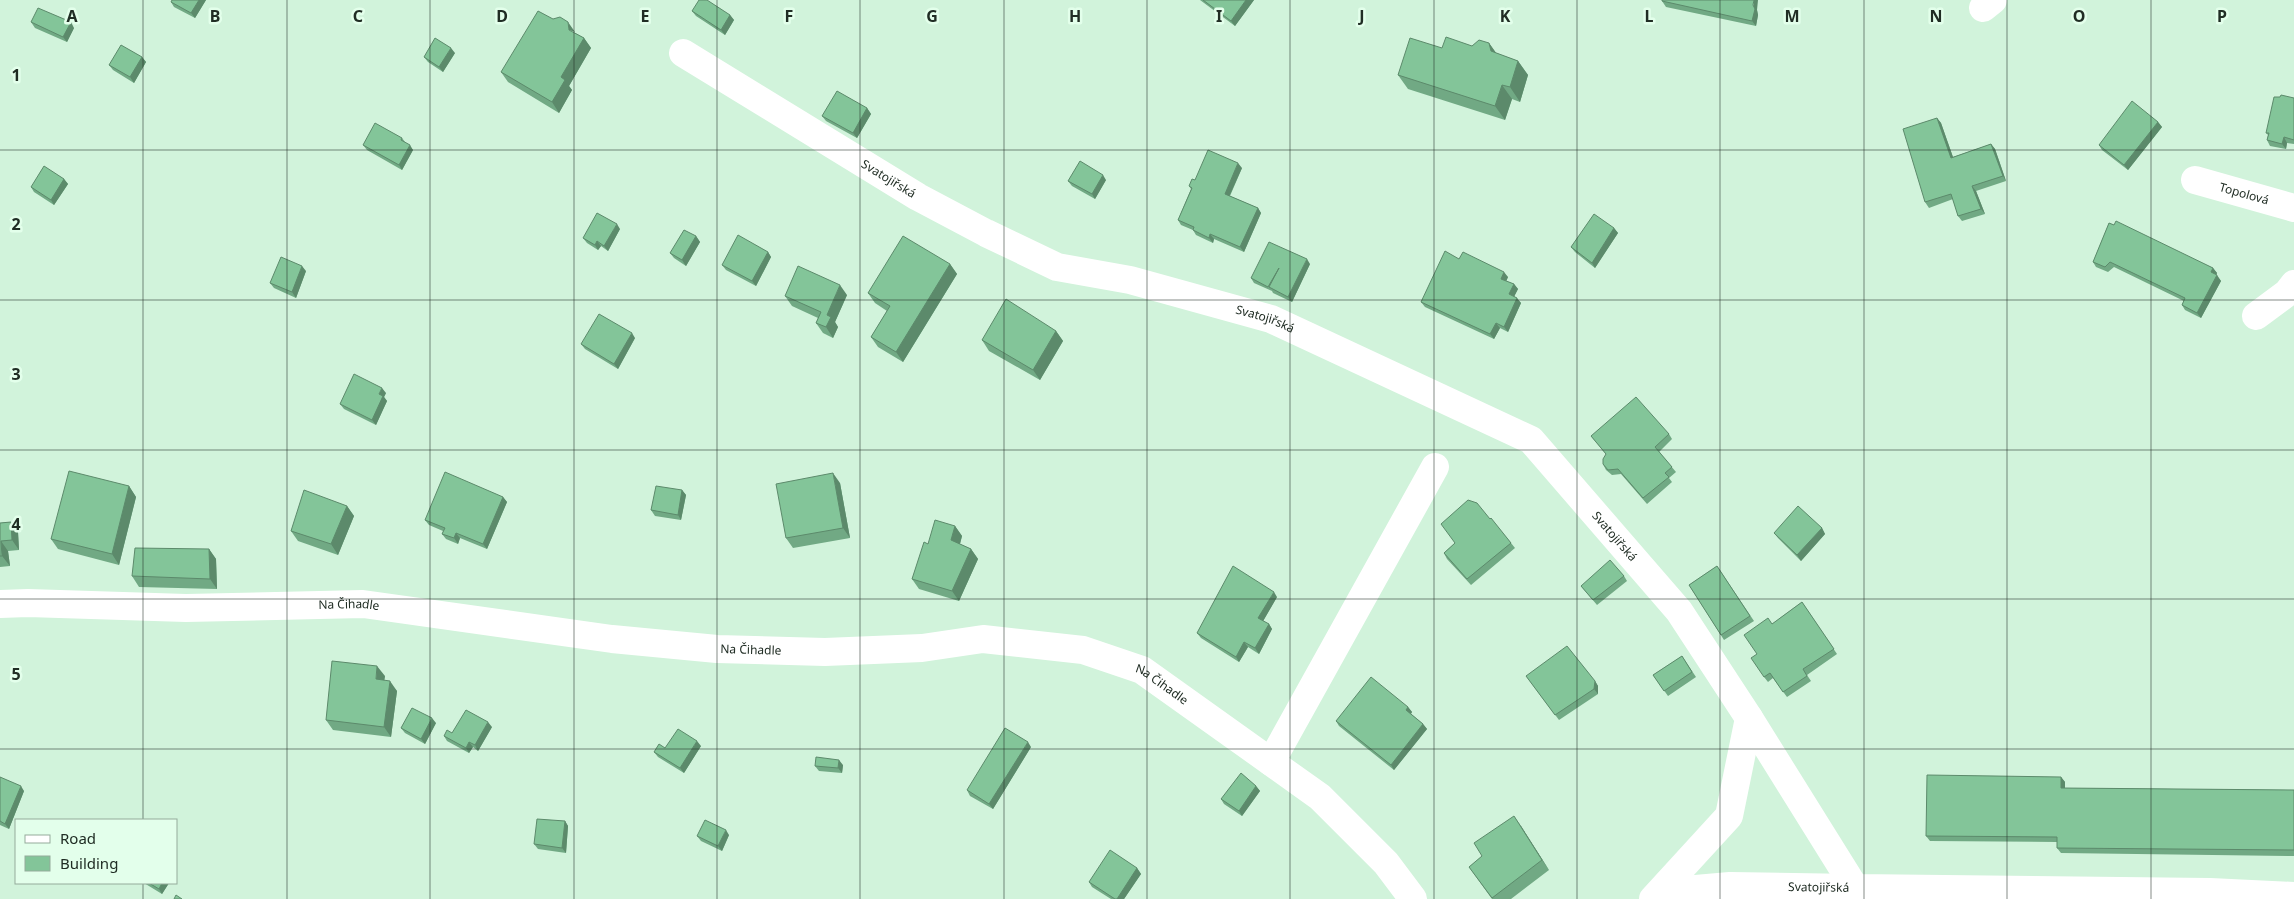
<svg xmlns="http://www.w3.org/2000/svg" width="2294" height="899" viewBox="0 0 2294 899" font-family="'Noto Sans',sans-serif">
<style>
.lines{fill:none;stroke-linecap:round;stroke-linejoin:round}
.minor{stroke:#fff;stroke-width:28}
.wall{fill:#71a984}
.shaded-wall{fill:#5c8a6b}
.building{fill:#83c599;stroke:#5c8a6b}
.grid{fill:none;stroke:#202d24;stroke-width:1;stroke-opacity:0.55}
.labels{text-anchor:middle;stroke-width:5;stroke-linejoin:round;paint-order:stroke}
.street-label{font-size:12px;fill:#202d24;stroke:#e3ffeb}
.grid-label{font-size:16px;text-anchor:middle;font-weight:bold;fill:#202d24;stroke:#e3ffeb;stroke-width:5;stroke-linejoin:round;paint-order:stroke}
</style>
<rect width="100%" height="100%" fill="#d1f3db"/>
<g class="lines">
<!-- minor -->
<g class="minor">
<path d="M1983 8 1993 0"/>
<path id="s1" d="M683 53 918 197 986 233 1057 267 1130 280 1271 319 1531 440 1679 611 1749 718 1855 888 2210 892 2294 896"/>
<path id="s2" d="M2195 180 2294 208"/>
<path d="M2256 316 2287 293 2294 284"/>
<path id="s3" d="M0 604 28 603 186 608 363 604 612 639 717 649 825 652 922 648 983 639 1083 650 1142 670 1320 797 1386 863 1413 899"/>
<path d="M1271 762 1435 467"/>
<path id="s4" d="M1661 892 1730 886 1855 888"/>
<path d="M1653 899 1729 816 1749 718"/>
</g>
</g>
<!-- wall -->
<path class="wall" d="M206 0 195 18 174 7 171 2Z
M1200 0H1254L1235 26Z
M1662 1 1757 10 1758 15 1756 26 1666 7Z
M692 11 730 15 734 20 725 35 696 16Z
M31 22 74 28 67 42 35 28Z
M575 33 584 38 591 48 569 86 572 90 559 113 508 82 501 72Z
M1489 43 1496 53 1518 61 1528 75 1520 102 1512 99 1505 120 1408 89 1398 75 1472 46Z
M455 53 443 72 428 62 424 57Z
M142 57 146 62 134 83 113 70 109 65Z
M2294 98V144L2287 143 2286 149 2270 146 2267 140 2268 135 2266 133Z
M867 108 871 114 857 138 826 121 822 116Z
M1937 118 1941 123 1953 157 1991 144 1995 149 2006 181 1976 191 1985 214 1962 221 1958 216 1953 199 1929 208 1925 202Z
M2158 122 2162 127 2128 170 2102 150 2099 145Z
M402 138 405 142 413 150 402 170 367 150 363 145Z
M1242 168 1230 196 1258 208 1261 213 1244 252 1214 239 1213 243 1196 235 1193 230 1181 225 1178 220 1191 189 1189 186 1195 180Z
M64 179 68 184 54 205 34 192 31 187Z
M1106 180 1095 199 1072 186 1068 181Z
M2109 223 2213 268 2217 273 2216 275 2221 281 2201 318 2185 310 2182 305 2184 301 2114 267 2108 272 2096 267 2093 262Z
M1614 228 1618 233 1595 268 1575 252 1571 247Z
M620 229 608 251 601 246 598 250 587 243 583 238Z
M696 236 700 242 686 266 674 258 670 253Z
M768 252 771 257 756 286 726 270 722 265Z
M1459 259 1508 277 1506 281 1514 284 1518 289 1514 296 1521 303 1508 332 1500 328 1494 339 1425 307 1421 302Z
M950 264 957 274 903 362 878 347 871 337 887 311 875 303 868 293Z
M1310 264 1292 302 1273 293 1272 291 1254 283 1251 278Z
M306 271 296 298 274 288 270 283Z
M847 295 835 322 838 327 833 338 823 333 816 323 818 318 792 306 785 296Z
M1056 331 1063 341 1040 380 989 351 982 340Z
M635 338 618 369 585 349 581 344Z
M386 393 384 397 387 401 376 425 344 409 340 404Z
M1669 434 1672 439 1659 452 1676 472 1669 478 1672 482 1647 504 1621 474 1612 475 1606 470 1603 464 1606 454 1591 436Z
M840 483 850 538 793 548 786 538Z
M129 486 136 497 119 565 58 549 51 539Z
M682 490 686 495 681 520 655 516 651 510Z
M503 497 507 502 487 549 460 538 458 544 446 539 442 534 443 531 429 525 425 520Z
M347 506 354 516 338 555 298 541 291 531Z
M1490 519 1511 543 1515 548 1471 585 1447 559 1444 553 1455 543Z
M11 522 18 532 19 550 8 551 10 566 0 567V523Z
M955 526 962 536 960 544 971 549 978 559 959 601 919 589 912 579 928 544Z
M1822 528 1825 534 1801 561 1778 538 1774 533Z
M209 549 216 559 217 589 139 587 132 576Z
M1717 566 1754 621 1724 640 1689 585Z
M1624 576 1627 581 1597 605 1581 586Z
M1277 597 1263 621 1269 624 1272 629 1259 654 1248 647 1239 662 1201 638 1197 633Z
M1802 602 1837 654 1807 675 1811 681 1787 697 1773 678 1768 682 1764 677 1757 654 1772 624Z
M1682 656 1696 677 1668 696 1653 675Z
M385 676 384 680 397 691 391 737 333 730 326 720Z
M1526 676 1595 681 1598 686V694L1559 720Z
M1408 707 1412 712 1411 714 1423 724 1427 729 1394 770 1339 726 1336 721Z
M436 723 425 744 405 733 401 728Z
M492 727 478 751 473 747 469 753 447 741 444 736 452 733Z
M701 746 684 773 658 757 654 752 665 748Z
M1031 747 993 809 970 796 967 790Z
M843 765 842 773 819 771 815 766Z
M0 777 24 791 9 829 0 825Z
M2061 777 2065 782V788L2294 790V856L2061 853 2057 848V842L1930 841 1926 836Z
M1256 786 1260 791 1242 816 1224 804 1221 799Z
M565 821 568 826 566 853 538 849 534 844Z
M1521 826 1549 870 1511 899H1492L1469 867Z
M729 835 722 851 701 841 697 836Z
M1137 868 1141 874 1124 899H1111L1092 887 1089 882Z
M144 883H169L162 894Z"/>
<!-- shaded-wall -->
<path class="shaded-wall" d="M199 0H206L195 18 191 13Z
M1246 0H1254L1235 26 1231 21Z
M1754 0H1758L1757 10 1758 15 1756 26 1752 21Z
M730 15 734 20 725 35 721 30Z
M71 22 74 28 67 42 63 37Z
M568 22 575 32 569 30Z
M584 38 591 48 569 86 572 90 559 113 552 102 561 77Z
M1489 43 1499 57 1491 51Z
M451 48 455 53 443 72 439 67Z
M142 57 146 62 134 83 130 77Z
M1518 61 1528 75 1520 102 1510 87Z
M1502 85 1512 99 1505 120 1495 106Z
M867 108 871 114 857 138 853 133Z
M1937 118 1941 123 1955 163 1951 158Z
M2158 122 2162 127 2128 170 2124 165Z
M2284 137 2287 143 2286 149 2282 144Z
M1991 144 1995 149 2006 181 2003 176Z
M410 145 413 150 402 170 399 165Z
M1238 163 1242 168 1228 199 1225 194Z
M1103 175 1106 180 1095 199 1092 194Z
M64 179 68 184 54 205 51 200Z
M1972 186 1976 191 1985 214 1981 209Z
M1258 208 1261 213 1244 252 1240 247Z
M617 224 620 229 608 251 604 246Z
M1614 228 1618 233 1595 268 1592 263Z
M1210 234 1214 239 1213 243 1209 238Z
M696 236 700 242 686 266 682 260Z
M597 241 601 246 598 250 595 245Z
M768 252 771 257 756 286 752 281Z
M1307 259 1310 264 1292 302 1288 297Z
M950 264 957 274 903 362 896 352Z
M302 266 306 271 296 298 292 292Z
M2213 268 2217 273 2215 277 2211 272Z
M1504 272 1508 277 1505 284 1501 279Z
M2217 275 2221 281 2201 318 2197 313Z
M1514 284 1518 289 1513 299 1509 294Z
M840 285 847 295 835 322 838 327 833 338 826 327 827 315Z
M1517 298 1521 303 1508 332 1504 327Z
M1496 323 1500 328 1494 339 1490 334Z
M1056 331 1063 341 1040 380 1033 370Z
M632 333 635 338 618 369 614 364Z
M382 388 386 393 384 397 387 401 376 425 372 420 379 394Z
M833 473 840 483 850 538 843 528Z
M129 486 136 497 119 565 112 554Z
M682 490 686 495 681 520 678 515Z
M503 497 507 502 487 549 483 544Z
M347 506 354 516 338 555 331 544Z
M11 522 18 532 19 550 12 540Z
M955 526 962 536 958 551 951 540Z
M1822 528 1825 534 1801 561 1797 555Z
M456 533 460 538 458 544 454 538Z
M1 541 8 551 10 566 2 556Z
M209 549 216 559 217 589 210 579Z
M971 549 978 559 959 601 952 591Z
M1274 592 1277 597 1262 623 1258 618Z
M1269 624 1272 629 1259 654 1255 648Z
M1244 642 1248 647 1239 662 1236 657Z
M377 666 385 676 383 689 376 679Z
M390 681 397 691 391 737 384 727Z
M1595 681 1598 686V694L1594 689Z
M1408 707 1412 712 1410 715 1406 710Z
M432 718 436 723 425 744 421 739Z
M488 722 492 727 478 751 475 745Z
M1423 724 1427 729 1394 770 1391 765Z
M697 741 701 746 684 773 680 768Z
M469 742 473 747 469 753 466 748Z
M1028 742 1031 747 993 809 989 804Z
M839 760 843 765 842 773 838 768Z
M2061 777 2065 782V793L2061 788Z
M21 786 24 791 9 829 5 824Z
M1256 786 1260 791 1242 816 1239 811Z
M1514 816 1521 826 1549 870 1542 860Z
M565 821 568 826 566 853 562 848Z
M726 830 729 835 722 851 718 846Z
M1137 868 1141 874 1124 899H1117Z
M162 883H169L162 894 159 889Z"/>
<!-- building -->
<path class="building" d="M172 0H199L191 13 171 2Z
M699 0H707L730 15 721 30 692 11Z
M1203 0H1246L1231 21Z
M1662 0H1754L1753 5 1755 9 1752 21 1662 1Z
M38 8 71 22 63 37 31 22Z
M538 11 553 19 560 17 568 22 569 30 584 38 561 77 565 80 552 102 501 72Z
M1446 37 1472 46 1479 40 1489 43 1491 51 1518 61 1510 87 1502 85 1495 106 1398 75 1410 38 1442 48Z
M435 38 451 48 439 67 424 57Z
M121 45 142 57 130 77 109 65Z
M837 91 867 108 853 133 822 116Z
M2281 95 2294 98V140L2284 137 2282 144 2267 140 2269 133H2266L2274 97H2280Z
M2132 101 2158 122 2124 165 2099 145Z
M1937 118 1951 158 1991 144 2003 176 1972 186 1981 209 1958 216 1951 194 1925 202 1903 129Z
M375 123 402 138 401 140 410 145 399 165 363 145Z
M1208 150 1238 163 1225 194 1258 208 1240 247 1210 234 1209 238 1193 230 1194 227 1178 220 1192 188 1189 186 1192 179 1195 180Z
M1080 161 1103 175 1092 194 1068 181Z
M44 166 64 179 51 200 31 187Z
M597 213 617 224 604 246 597 241 595 245 583 238Z
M1594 214 1614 228 1592 263 1571 247Z
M2116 221 2213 268 2211 272 2217 275 2197 313 2182 305 2185 298 2110 262 2105 267 2093 262 2109 223 2114 225Z
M684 230 696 236 682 260 670 253Z
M738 235 768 252 752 281 722 265Z
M903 236 950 264 896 352 871 337 890 306 868 293Z
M1269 242 1307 259 1288 297 1269 287 1279 268 1268 287 1251 278Z
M1445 251 1459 259 1463 252 1504 272 1501 279 1514 284 1509 294 1517 298 1504 327 1496 323 1490 334 1421 302Z
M281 257 302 266 292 292 270 283Z
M798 266 840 285 827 315 831 317 826 327 816 323 821 312 785 296Z
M1006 299 1056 331 1033 370 982 340Z
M599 314 632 333 614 364 581 344Z
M354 374 382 388 379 394 383 396 372 420 340 404Z
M1636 397 1669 434 1655 447 1672 467 1665 473 1669 477 1643 498 1618 469 1608 470 1603 464V459L1606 454 1591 436Z
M69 471 129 486 112 554 51 539Z
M445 472 503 497 483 544 456 533 454 538 442 534 445 528 425 520Z
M833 473 843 528 786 538 776 484Z
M656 486 682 490 678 515 651 510Z
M304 490 347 506 331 544 291 531Z
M1468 500 1477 503 1490 519 1491 518 1511 543 1467 579 1444 553 1455 543 1441 524Z
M1798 506 1822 528 1797 555 1774 533Z
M935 520 955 526 951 540 971 549 952 591 912 579 924 542 928 544Z
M11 522 12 540 1 541 2 556H0V523Z
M135 548 209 549 210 579 132 576Z
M1610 560 1624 576 1593 600 1581 586Z
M1233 566 1274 592 1258 618 1269 624 1255 648 1244 642 1236 657 1197 633Z
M1717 566 1750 616 1721 635 1689 585Z
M1802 602 1834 649 1803 669 1807 676 1783 692 1770 673 1764 677 1751 658 1757 654 1744 635 1768 618 1772 624Z
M1567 646 1595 681 1594 689 1555 715 1526 676Z
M1682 656 1692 672 1664 691 1653 675Z
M332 661 377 666 376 679 390 681 384 727 326 720Z
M1371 677 1408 707 1406 710 1423 724 1391 765 1336 721Z
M412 708 432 718 421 739 401 728Z
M466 710 488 722 475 745 469 742 466 748 444 736 447 730 452 733Z
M1005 728 1028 742 989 804 967 790Z
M678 729 697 741 680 768 654 752 659 744 665 748Z
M816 757 839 760 838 768 815 766Z
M1241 773 1256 786 1239 811 1221 799Z
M1927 775 2061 777V788L2294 790V850L2057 848V837L1926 836Z
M0 777 21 786 5 824 0 821Z
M1514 816 1542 860 1492 898 1469 867 1482 856 1474 843Z
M537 819 565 821 562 848 534 844Z
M705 820 726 830 718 846 697 836Z
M1110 850 1137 868 1117 899H1115L1089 882Z
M149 883H162L159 889Z
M176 895 182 899H174Z"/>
<!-- grid -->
<path class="grid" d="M143 0V820M287 0V899M430 0V899M574 0V899M717 0V899M860 0V899M1004 0V899M1147 0V899M1290 0V899M1434 0V899M1577 0V899M1720 0V899M1864 0V899M2007 0V899M2151 0V899M0 150H2294M0 300H2294M0 450H2294M0 599H2294M0 749H2294M143 883V899"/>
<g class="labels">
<!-- street labels -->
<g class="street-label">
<text dy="4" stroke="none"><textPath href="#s1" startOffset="241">Svatojiřská</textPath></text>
<text dy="4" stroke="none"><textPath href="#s2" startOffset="51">Topolová</textPath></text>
<text dy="4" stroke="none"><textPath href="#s1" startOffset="646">Svatojiřská</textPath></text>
<text dy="4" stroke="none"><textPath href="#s1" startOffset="1066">Svatojiřská</textPath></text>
<text dy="4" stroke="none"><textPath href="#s3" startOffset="349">Na Čihadle</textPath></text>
<text dy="4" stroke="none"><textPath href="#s3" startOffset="754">Na Čihadle</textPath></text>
<text dy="4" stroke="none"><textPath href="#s3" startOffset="1174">Na Čihadle</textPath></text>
<text dy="4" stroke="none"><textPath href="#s4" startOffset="158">Svatojiřská</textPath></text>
</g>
</g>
<g class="grid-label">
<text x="72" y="22">A</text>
<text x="215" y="22">B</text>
<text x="358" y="22">C</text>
<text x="502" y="22">D</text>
<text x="645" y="22">E</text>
<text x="789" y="22">F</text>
<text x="932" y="22">G</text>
<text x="1075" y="22">H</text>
<text x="1219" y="22">I</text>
<text x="1362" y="22">J</text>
<text x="1505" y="22">K</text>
<text x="1649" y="22">L</text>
<text x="1792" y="22">M</text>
<text x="1936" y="22">N</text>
<text x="2079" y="22">O</text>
<text x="2222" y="22">P</text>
<text x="16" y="81">1</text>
<text x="16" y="230">2</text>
<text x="16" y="380">3</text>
<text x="16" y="530">4</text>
<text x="16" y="680">5</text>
</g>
<!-- legend -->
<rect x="15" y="819" width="162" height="65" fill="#e3ffeb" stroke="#95ab9b"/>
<rect x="25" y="835" width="25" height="8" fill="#ffffff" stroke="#95ab9b"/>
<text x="60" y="844" font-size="15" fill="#202d24">Road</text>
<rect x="25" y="856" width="25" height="15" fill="#83c599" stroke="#95ab9b"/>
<text x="60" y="869" font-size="15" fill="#202d24">Building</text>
</svg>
